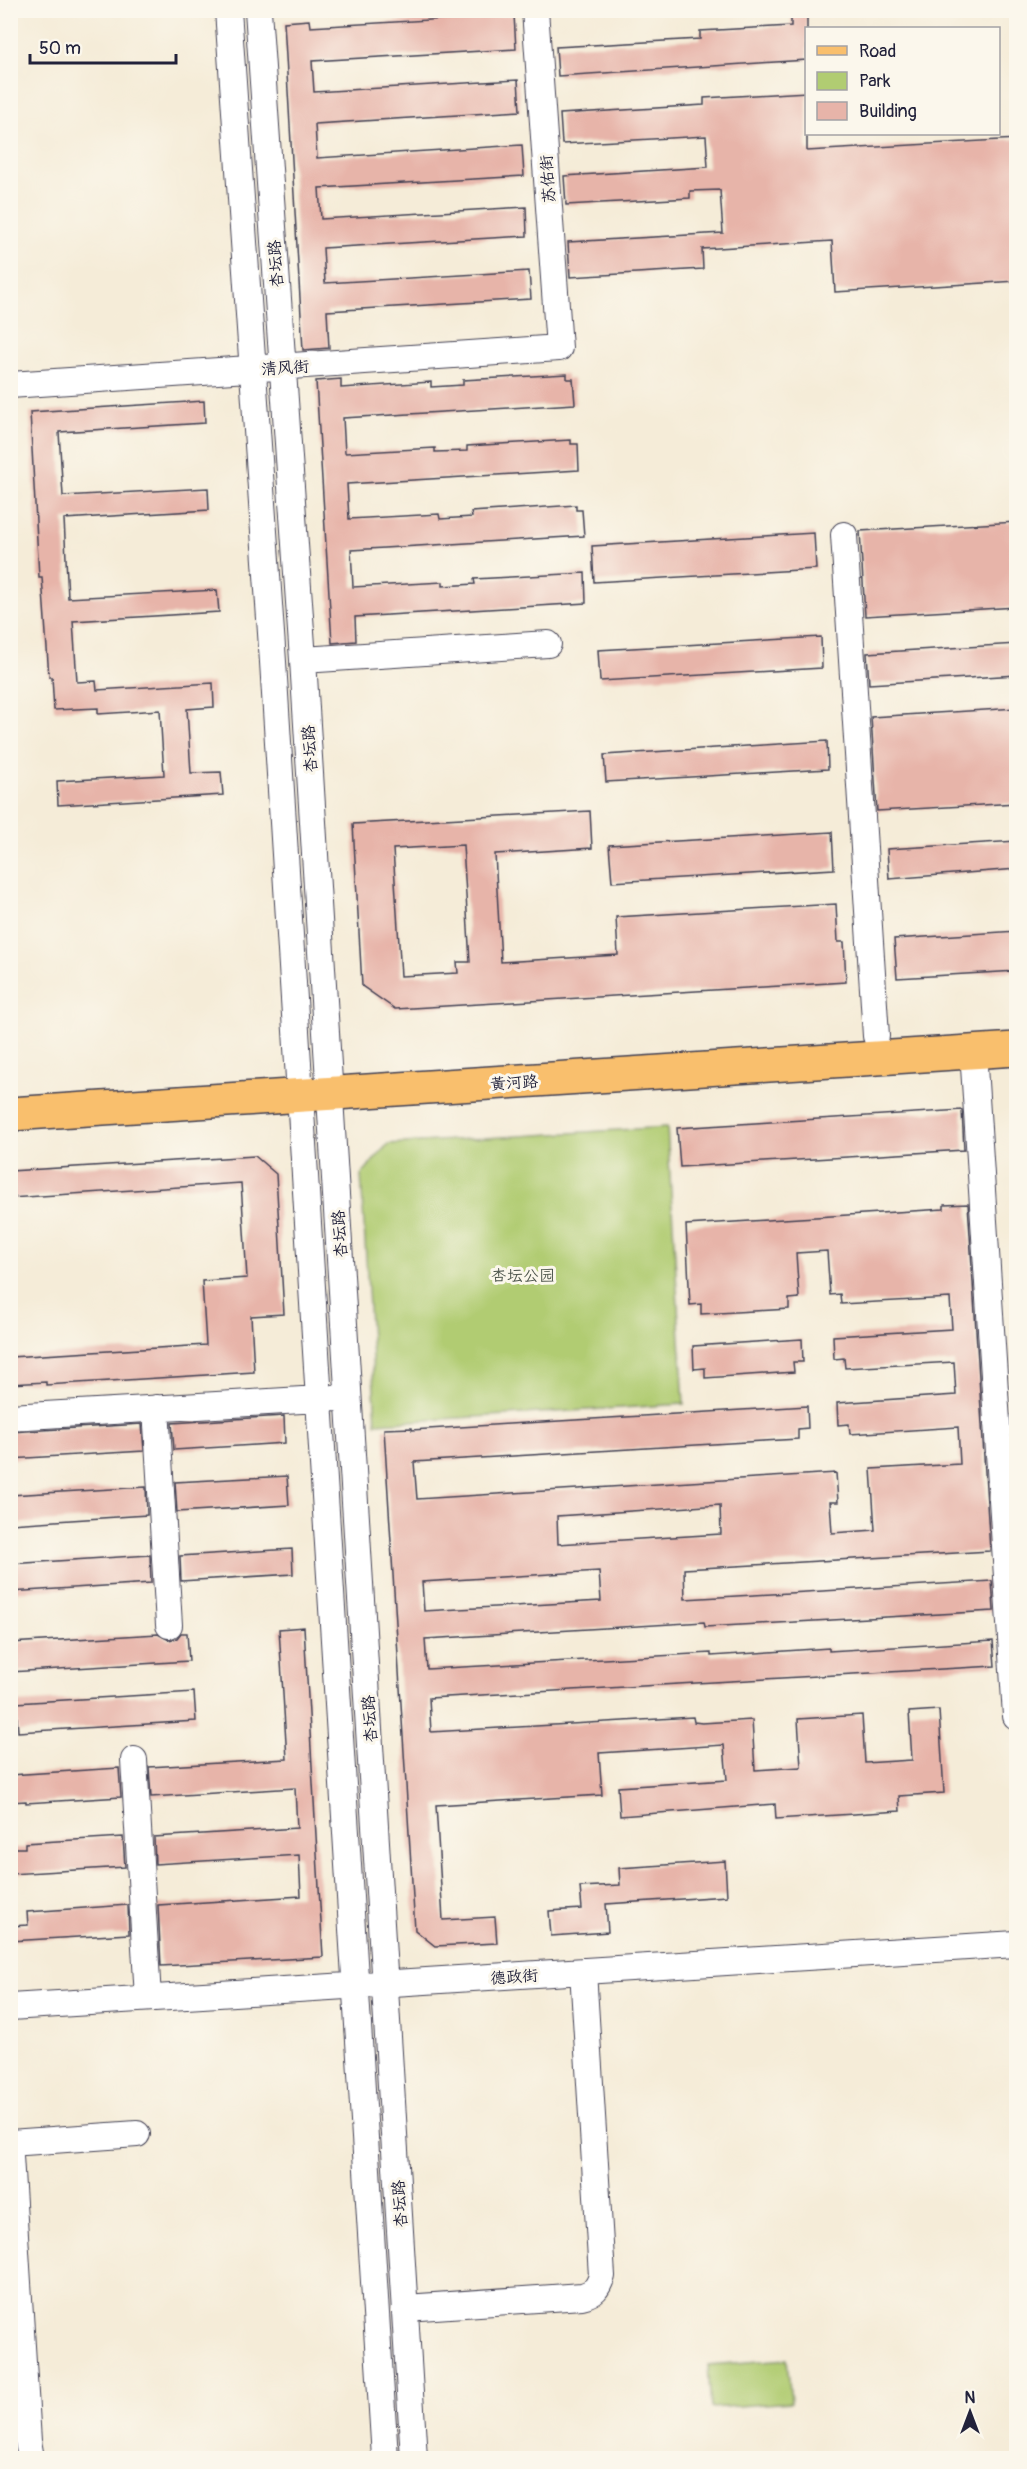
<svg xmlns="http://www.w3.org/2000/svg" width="1027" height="2469" viewBox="0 0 1027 2469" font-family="Pangolin,'LXGW WenKai TC',sans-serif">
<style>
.green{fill:#b1cc72;stroke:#6a7756;stroke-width:1.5}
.building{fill:#e7b4a9;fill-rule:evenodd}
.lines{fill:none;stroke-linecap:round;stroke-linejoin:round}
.minor-casing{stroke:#424053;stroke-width:28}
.major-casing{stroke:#424053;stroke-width:36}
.minor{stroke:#fff;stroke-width:26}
.major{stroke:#f9bf6d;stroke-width:33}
.labels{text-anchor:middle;stroke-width:6;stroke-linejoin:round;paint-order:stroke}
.street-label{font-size:16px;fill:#22223b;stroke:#fbf7ec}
.park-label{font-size:16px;fill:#4d554c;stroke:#fbf7ec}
</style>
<rect width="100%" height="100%" fill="#fbf7ec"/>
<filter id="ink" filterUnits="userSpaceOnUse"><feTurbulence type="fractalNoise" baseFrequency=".0167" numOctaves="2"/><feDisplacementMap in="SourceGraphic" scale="12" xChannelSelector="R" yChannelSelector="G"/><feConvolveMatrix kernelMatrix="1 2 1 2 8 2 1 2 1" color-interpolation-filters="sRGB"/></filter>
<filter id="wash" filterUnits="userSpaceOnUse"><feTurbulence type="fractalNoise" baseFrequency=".008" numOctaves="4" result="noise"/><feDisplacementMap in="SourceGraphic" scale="24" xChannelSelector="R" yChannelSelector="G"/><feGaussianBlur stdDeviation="1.35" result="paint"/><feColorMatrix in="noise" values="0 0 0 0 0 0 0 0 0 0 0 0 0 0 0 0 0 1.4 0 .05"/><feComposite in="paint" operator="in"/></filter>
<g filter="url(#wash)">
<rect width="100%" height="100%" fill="#f5ecd8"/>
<!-- green -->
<path class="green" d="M667 1127 684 1404 376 1423 361 1175 388 1144Z
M787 2359 791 2402 711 2408 708 2365Z"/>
<g id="blocks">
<!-- building -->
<path class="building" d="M791 10H807V60L558 76 556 47 700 39V31L791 26Z
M514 15 516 49 312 61 314 92 518 80 520 111 315 124 317 158 522 145 524 176 319 188 321 219 526 207 527 236 323 248 325 283 529 271 531 299 327 311 329 348 303 350 284 22 309 20 310 27Z
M807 92V151L1017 139V281L835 292 832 241 702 249 703 269 570 277 568 242 723 233 720 190 690 191V198L566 205 564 176 708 167 706 136 562 144 560 114 704 105V98Z
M567 374V379H573L575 404 343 418 345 453 435 448V452L467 451V446L571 440V444H578L579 470 347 484 349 519 439 514 440 519 472 517 471 512 576 505V510H582L584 536 351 550 353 587 443 582V586L475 584 474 579 585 573 586 603 355 617 356 641 332 643 316 381 341 379V388L431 382V387L463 385V380Z
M204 401 205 423 59 432 63 496 208 488 209 510 64 519 68 598 217 590 219 612 73 621 77 682 96 681 97 690 213 683 214 707 187 709 191 773 221 772 223 795 58 805 57 781 164 775 160 710 98 714V708L54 710 52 677H49L42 577H39L30 412Z
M1017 522V607L865 616 860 531Z
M814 533 816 569 594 582 592 546Z
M821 637 822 668 600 681 598 650Z
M1017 644V675L869 684 867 653Z
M1017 708V803L877 811 871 717Z
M827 741 828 769 606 782 604 755Z
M590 811 592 848 495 854 501 962 618 955 616 917 836 904 838 942H844L846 982 395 1009 362 986 353 824ZM463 845 470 962H457L458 973 401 976 393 849Z
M832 832 834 869 612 882 609 845Z
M1017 841V869L889 879 887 849Z
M1017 931V971L897 978 894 939Z
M962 1110 964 1150 680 1167 677 1128Z
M255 1156 276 1174 284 1314 251 1316 254 1372 46 1385V1382L10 1384V1357L206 1345 202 1281 247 1278 241 1183 10 1198V1171Z
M968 1204 990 1551 684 1569 685 1599 992 1581 994 1611 705 1627 704 1622 425 1639 427 1669 711 1653V1656L829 1648V1651L993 1641 995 1666 429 1698 431 1732 693 1717 694 1722 702 1723 752 1720 755 1770 801 1767 798 1719 862 1715 865 1763 912 1760 909 1712 939 1710 944 1793 899 1796 900 1811 776 1819 775 1804 620 1816 618 1787 727 1780 724 1745 599 1753 602 1795 436 1805 443 1920 495 1917 497 1943 435 1946 415 1930 384 1429 412 1428V1430L807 1406 808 1428 798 1429V1439L414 1462 417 1499 836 1473 838 1502H830L832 1533 875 1530 871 1469 960 1464 958 1427 850 1434 849 1424 838 1425 837 1403 956 1395 954 1362 845 1368 844 1358 834 1359 833 1336 952 1329 950 1298 841 1304 840 1294 830 1295 827 1251 796 1253 799 1298 789 1299V1309L701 1314V1304L690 1305 686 1225 944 1209V1205ZM720 1505 721 1534 558 1544 557 1516ZM599 1571 601 1601 424 1611 422 1582Z
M802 1339 803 1362H793L794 1372 705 1378V1368L694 1369 693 1346Z
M284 1416 285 1443 174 1450 172 1423Z
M142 1424 144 1451 10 1459V1432Z
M287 1476 289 1505 177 1512 175 1482Z
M146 1487 147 1515 10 1524V1495Z
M292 1549 293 1574 181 1581 180 1556Z
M150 1555 151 1583 10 1592V1564Z
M304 1627 323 1957 161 1966 158 1905 301 1896 299 1855 155 1864 154 1837 297 1828 295 1788 151 1797 149 1767 287 1759 279 1629Z
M181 1633H187L189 1661 10 1672V1643L158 1634 169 1640 177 1638Z
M194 1692 196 1721 18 1732 16 1703Z
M119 1768 121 1797 26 1803V1801L10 1802V1775Z
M123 1837 125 1867 10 1874V1848H25V1843Z
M725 1861 727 1896 606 1904 608 1932 551 1936 549 1911 582 1909 580 1887 620 1885 619 1868Z
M128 1905 129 1934 10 1941V1926L28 1925 27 1912Z"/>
</g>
</g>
<g filter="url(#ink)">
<use href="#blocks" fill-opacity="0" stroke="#424053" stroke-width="1.5"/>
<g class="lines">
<defs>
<path id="minor" d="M228 10 273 662 385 2458
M258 10 303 660 414 2458
M10 385 559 348 535 10
M844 535 876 1036
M303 660 548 644
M973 1051 1016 1716
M156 1408 169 1625
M10 1417 336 1398
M134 1760 148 1998
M10 2007 1016 1944
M10 2143 137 2134
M10 2156 28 2441 31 2458
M405 2308 582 2296C594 2293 598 2288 602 2276L583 1971"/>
<path id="major" d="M10 1114 1016 1049"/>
</defs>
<!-- minor casing -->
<use href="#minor" class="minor-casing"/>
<!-- major casing -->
<use href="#major" class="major-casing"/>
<!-- minor -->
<use href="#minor" class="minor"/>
<!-- major -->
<use href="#major" class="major"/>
</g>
</g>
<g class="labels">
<!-- street labels -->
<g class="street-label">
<text transform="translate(547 179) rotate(-94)" y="6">苏佑街</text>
<text transform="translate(275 264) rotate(-94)" y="6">杏坛路</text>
<text transform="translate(285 367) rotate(-4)" y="6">清风街</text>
<text transform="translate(309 749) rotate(-94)" y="6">杏坛路</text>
<text transform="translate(514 1082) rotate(-4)" y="6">黄河路</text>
<text transform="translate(339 1234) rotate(-94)" y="6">杏坛路</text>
<text transform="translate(369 1719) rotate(-94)" y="6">杏坛路</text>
<text transform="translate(514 1976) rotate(-4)" y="6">德政街</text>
<text transform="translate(399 2204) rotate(-94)" y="6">杏坛路</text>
</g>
<!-- park labels -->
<g class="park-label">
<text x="523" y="1281">杏坛公园</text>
</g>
</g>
<!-- margin -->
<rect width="1027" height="2469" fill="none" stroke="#fbf7ec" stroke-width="36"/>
<!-- legend -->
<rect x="805" y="27" width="195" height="108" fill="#fbf7ec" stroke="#a4a2a5" stroke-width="1.5"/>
<rect x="817" y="46" width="30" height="9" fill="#f9bf6d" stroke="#a4a2a5" stroke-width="1.5"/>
<text x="859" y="57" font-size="18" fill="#22223b">Road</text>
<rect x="817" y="72" width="30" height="18" fill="#b1cc72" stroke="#a4a2a5" stroke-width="1.5"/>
<text x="859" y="87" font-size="18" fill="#22223b">Park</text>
<rect x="817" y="102" width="30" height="18" fill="#e7b4a9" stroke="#a4a2a5" stroke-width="1.5"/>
<text x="859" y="117" font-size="18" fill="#22223b">Building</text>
<!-- north arrow -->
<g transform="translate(970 2412)" stroke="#fbf7ec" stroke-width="4.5" paint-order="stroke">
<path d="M0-4.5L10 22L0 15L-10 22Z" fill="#22223b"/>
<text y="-9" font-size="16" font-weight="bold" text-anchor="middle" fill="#22223b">N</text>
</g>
<!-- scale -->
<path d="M30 54v9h146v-9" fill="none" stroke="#22223b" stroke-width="3"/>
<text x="39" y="54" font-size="18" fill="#22223b" stroke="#fbf7ec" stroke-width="4.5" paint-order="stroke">50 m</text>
</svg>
